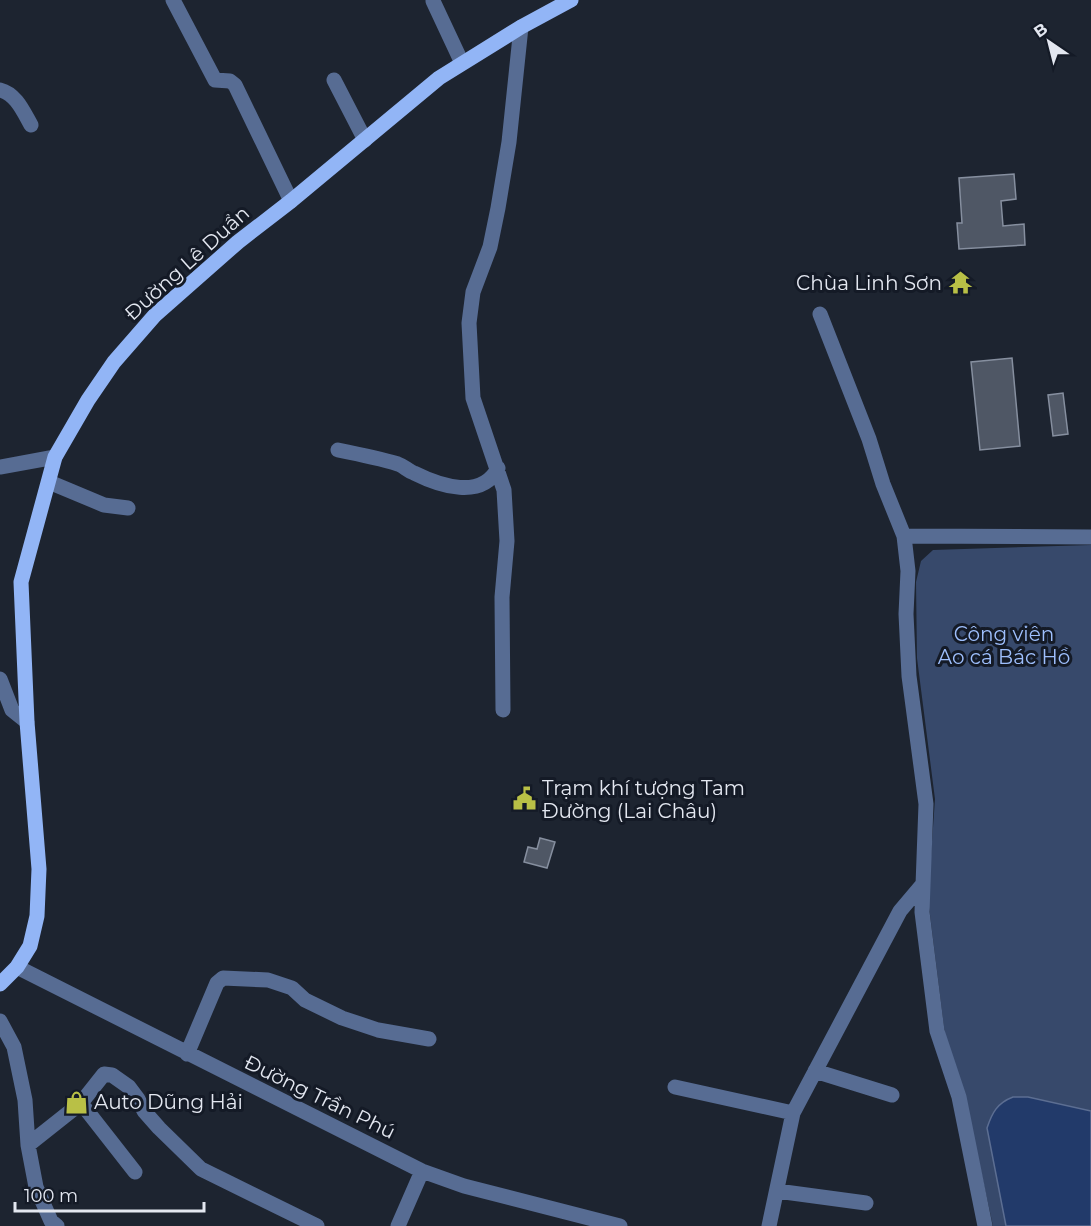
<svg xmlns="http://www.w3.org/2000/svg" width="1091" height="1226" viewBox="0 0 1091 1226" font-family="Montserrat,sans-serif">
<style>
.green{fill:#37496b}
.water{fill:#223a6a;stroke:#5c6e92;stroke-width:1.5}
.building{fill:#4f5765;stroke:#868f9f;stroke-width:1.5}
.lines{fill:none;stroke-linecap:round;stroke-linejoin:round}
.minor{stroke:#576c93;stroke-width:15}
.major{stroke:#92b5f6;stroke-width:15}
.labels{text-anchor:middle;stroke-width:6;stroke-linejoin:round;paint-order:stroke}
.street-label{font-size:20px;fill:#e3e7f0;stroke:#141a26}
.poi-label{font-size:20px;fill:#e3e7f0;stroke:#141a26;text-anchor:start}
.park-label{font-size:20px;fill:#9ebffd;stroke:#141a26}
</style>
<rect width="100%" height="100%" fill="#1d2430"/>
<!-- green -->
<path class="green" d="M1091 545V1226H993L967 1107 945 1035 928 899 935 799 917 658 916 582 921 561 933 550Z"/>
<!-- water -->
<path class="water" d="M1013 1097H1028L1091 1111V1226H1006L987 1128C992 1113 997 1103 1013 1097Z"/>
<!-- building -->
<path class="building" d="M1014 174 1016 199 1001 201 1003 226 1024 224 1025 245 959 249 957 223H962L959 178Z
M1012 358 1020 446 980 450 971 362Z
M1063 393 1068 434 1053 436 1048 395Z
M540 838 555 842 547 868 524 862 528 847 537 849Z"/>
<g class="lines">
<!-- minor -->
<path class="minor" d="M173 0 215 80 230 81 235 85 291 201
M433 1 462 63
M334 80 365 140
M0 90C16 94 23 111 31 125
M820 314 869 439 883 484 904 536 908 571 906 614 909 676 926 804 922 912 937 1031 959 1097 985 1226
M338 450C358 454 378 458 398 464 404 466 408 471 414 473 440 486 482 500 498 468
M0 467 55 457
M49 482 104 505 128 508
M904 536 1091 537
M0 679 12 710 27 722
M503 710 502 597 507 541 504 490 473 398 469 323 473 292 490 247 498 208 509 142 521 27
M17 967 422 1171 464 1186 620 1226
M0 1021 14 1047 25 1100 28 1145 36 1187 51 1221 57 1226
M187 1054 217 983 223 978 268 980 292 988 305 1000 342 1018 378 1030 429 1039
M815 1071 892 1095
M675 1087 793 1113
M81 1103 135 1172
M28 1145 81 1103 104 1074 112 1075 129 1087 138 1099 144 1111 159 1128 201 1169 317 1226
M777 1191 866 1203
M398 1226 422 1171
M769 1226 793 1113 900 911 922 885"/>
<!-- major -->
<path class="major" d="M0 984 17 967 30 946 37 916 39 869 27 722 21 582 55 457 88 400 114 362 155 315 238 242 291 201 439 78 521 27 571 0"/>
</g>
<!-- icons -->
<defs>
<symbol id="temple-bare" viewBox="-9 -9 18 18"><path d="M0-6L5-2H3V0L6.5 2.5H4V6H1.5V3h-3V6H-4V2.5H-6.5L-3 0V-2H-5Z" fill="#b9c046" stroke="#141a26" stroke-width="2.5" paint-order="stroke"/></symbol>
<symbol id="civic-bare" viewBox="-9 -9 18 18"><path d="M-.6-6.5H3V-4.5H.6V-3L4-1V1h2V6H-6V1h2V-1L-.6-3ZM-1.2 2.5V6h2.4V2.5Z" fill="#b9c046" stroke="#141a26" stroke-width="2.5" paint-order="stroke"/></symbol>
<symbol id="shop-bare" viewBox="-9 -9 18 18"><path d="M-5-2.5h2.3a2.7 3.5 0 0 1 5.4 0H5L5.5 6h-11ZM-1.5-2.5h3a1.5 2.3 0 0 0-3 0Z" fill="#b9c046" stroke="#141a26" stroke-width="2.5" paint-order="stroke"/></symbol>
</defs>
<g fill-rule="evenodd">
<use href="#temple-bare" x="944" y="266" width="33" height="33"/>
<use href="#civic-bare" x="508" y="782" width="33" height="33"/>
<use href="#shop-bare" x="60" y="1086" width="33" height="33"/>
</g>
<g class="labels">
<!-- street labels -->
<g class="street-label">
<text transform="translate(187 263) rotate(-42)" y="7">Đường Lê Duẩn</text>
<text transform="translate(320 1097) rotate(26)" y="7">Đường Trần Phú</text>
</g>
<!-- poi labels -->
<g class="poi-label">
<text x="942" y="290" text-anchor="end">Chùa Linh Sơn</text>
<text x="542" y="795">Trạm khí tượng Tam<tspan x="542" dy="23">Đường (Lai Châu)</tspan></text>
<text x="94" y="1109">Auto Dũng Hải</text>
</g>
<!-- park labels -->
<g class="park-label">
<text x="1004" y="641">Công viên<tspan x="1004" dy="23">Ao cá Bác Hồ</tspan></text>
</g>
</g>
<!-- north arrow -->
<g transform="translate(1049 42) rotate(325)" stroke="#141a26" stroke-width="4.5" paint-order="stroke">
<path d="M0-4.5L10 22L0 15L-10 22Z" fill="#e3e7f0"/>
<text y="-9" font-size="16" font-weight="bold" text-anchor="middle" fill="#e3e7f0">B</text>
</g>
<!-- scale -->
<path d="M15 1202v9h189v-9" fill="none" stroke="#e3e7f0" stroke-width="3"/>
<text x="24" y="1202" font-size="18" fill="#e3e7f0" stroke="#141a26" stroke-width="4.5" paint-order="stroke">100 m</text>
</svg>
